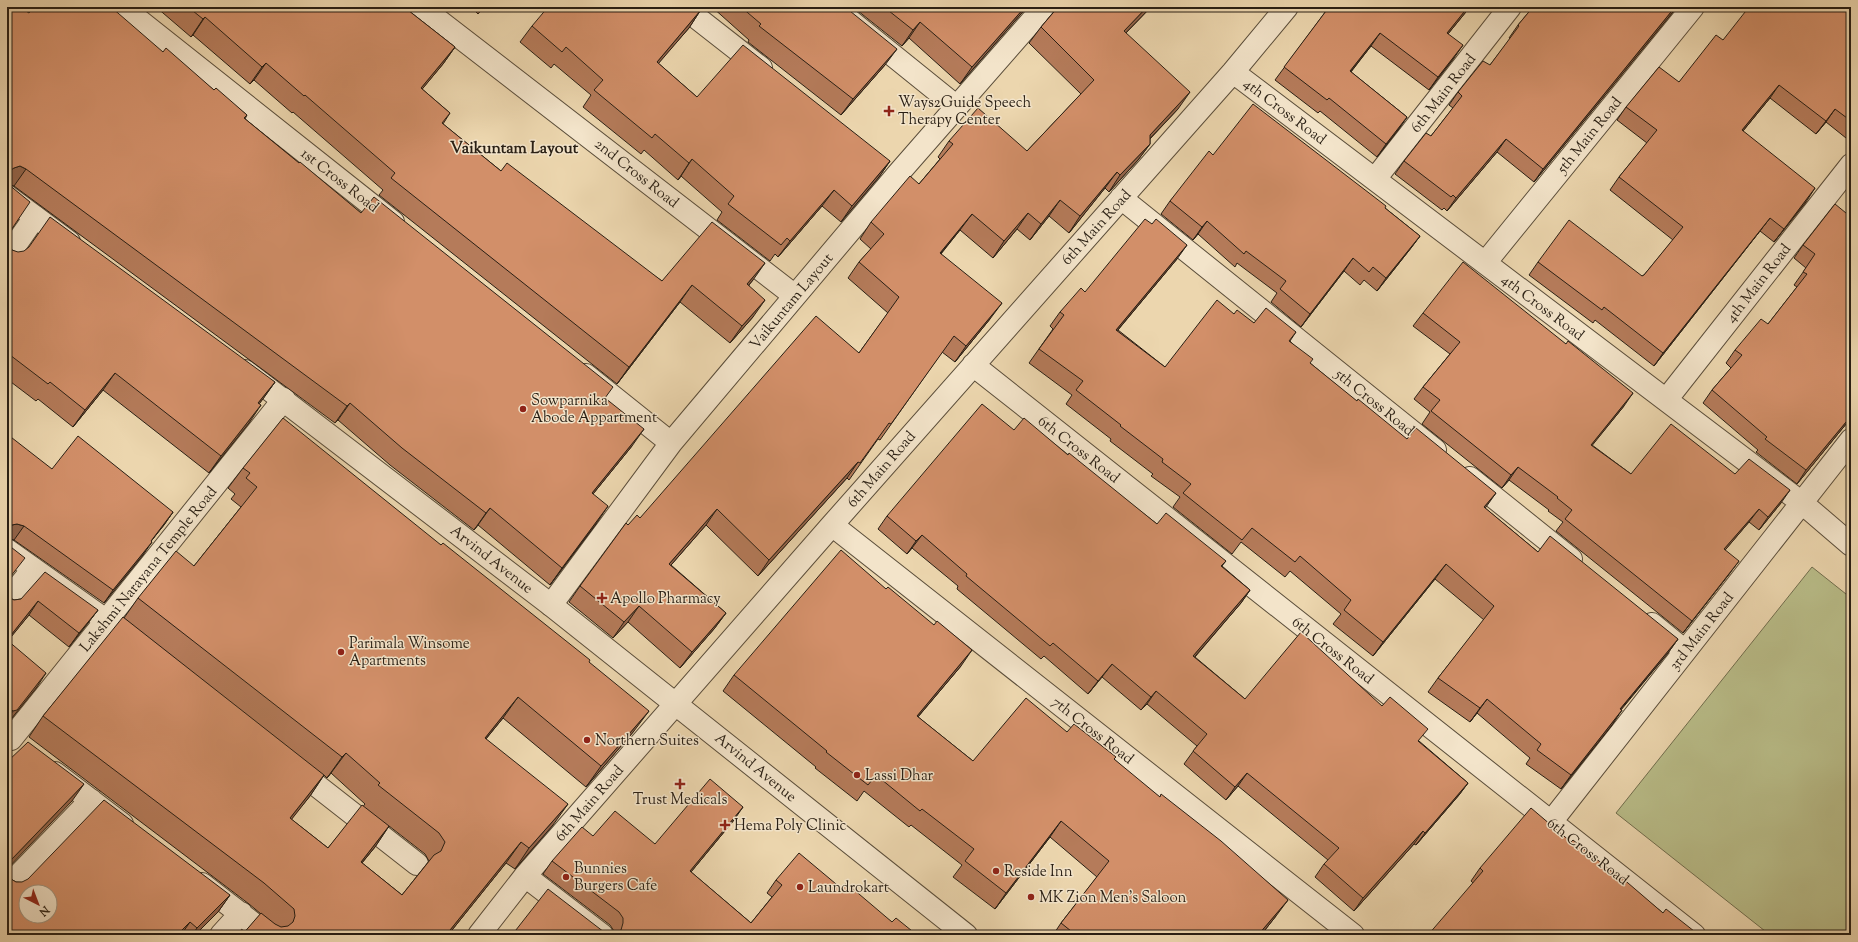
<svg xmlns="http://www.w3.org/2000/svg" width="1858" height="942" viewBox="0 0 1858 942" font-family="'Sorts Mill Goudy',serif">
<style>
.green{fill:#b9bd89;stroke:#716e4e}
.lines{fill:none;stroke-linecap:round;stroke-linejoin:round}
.minor-casing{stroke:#5a4d3a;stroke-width:24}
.tertiary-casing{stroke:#5a4d3a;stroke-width:24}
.minor{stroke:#f3e4ca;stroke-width:22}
.tertiary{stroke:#f3e4ca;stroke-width:22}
.wall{fill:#b57b5a;stroke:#291f14;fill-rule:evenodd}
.shaded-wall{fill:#93644a;stroke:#291f14}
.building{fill:#d28f69;stroke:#291f14;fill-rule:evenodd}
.poi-dot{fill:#8f2418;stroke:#f3e4ca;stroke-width:1.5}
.labels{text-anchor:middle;stroke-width:3;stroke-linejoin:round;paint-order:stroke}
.street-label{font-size:15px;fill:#291f14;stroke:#f3e4ca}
.poi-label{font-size:15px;fill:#291f14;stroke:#f3e4ca;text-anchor:start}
.neighbourhood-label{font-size:16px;font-weight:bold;fill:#291f14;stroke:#f3e4ca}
</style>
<rect width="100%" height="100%" fill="#ecd6ae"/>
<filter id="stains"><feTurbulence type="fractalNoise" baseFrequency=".005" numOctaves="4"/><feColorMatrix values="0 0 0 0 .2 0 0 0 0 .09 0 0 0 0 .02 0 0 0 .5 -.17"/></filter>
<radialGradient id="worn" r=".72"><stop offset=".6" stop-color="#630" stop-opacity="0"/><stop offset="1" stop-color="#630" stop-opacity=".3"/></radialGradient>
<!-- green -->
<path class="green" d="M1812 567 1851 598V935H1770L1616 813Z"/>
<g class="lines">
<defs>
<path id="minor" d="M122 7 393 222
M421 7 795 296
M683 7 761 68
M833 7 957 107
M1233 72 1802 503 1851 545
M1375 179 1510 7
M1121 198 1435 450
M7 257 35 217
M1485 263 1693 7
M973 365 1694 935
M586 375 671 443
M1666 400 1851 165
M1470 478 1571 559
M832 525 1353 935
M7 550 107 621 139 645
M7 601 33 569
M551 605 671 443 897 175 1044 7
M1652 624 1685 651
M11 739 284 399
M293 767 417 864
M55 773 122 824
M1551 822 1851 440
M525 876 602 935
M202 884 268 935
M7 887 91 800
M221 935 241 913
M479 935 525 876 832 525 1233 72 1287 7"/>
<path id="tertiary" d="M7 196 69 242
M245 371 551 605 966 935"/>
</defs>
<!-- minor casing -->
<use href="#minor" class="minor-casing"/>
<!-- tertiary casing -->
<use href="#tertiary" class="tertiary-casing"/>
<!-- minor -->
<use href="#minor" class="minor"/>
<!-- tertiary -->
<use href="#tertiary" class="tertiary"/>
</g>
<!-- wall -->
<path class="wall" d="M7 7 163 52 214 90 247 115 245 119 299 163 361 213 605 398 632 446 593 494 596 524 550 585 478 525 474 530 390 465 338 420 335 423 14 186 8 184 9 233 7 238Z
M156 7H404L455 47 443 64 422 89 450 113 443 124 501 171 662 281 753 280 749 285 753 317 730 343 680 302 617 384 379 195 383 190 293 112 292 113 254 80 250 84 193 35 191 37Z
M471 7H484L478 14Z
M712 7H845L885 65 841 115 748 42 749 40Z
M853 7H1027L960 84 909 38 902 46Z
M1056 7H1151L1126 33 1178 109 1150 139V144L1138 160 1109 192 1105 188 1069 233 1049 216 1030 240 1017 229 993 258 960 230 941 254 990 319 955 362 942 352 880 440 878 439 849 480 847 478 758 576 706 525 671 565 726 613 714 629 680 668 628 622 613 638 569 602 580 586 628 525 640 518 859 353 888 313 848 278 859 262 871 249 860 239 871 222 919 184 940 159 938 157 949 141 1027 151 1081 94 1029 43 1041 27 1056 9Z
M1329 7H1470L1448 34 1454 58 1429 90 1371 46 1351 72 1407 117 1398 130 1377 157 1320 111 1318 113 1275 80Z
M1533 7H1677L1534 182 1497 152 1447 211 1444 208 1442 210 1395 174 1404 161 1431 136 1453 108 1449 105 1458 92 1490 65 1510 39 1509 38 1518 25Z
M1851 7V142L1826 122 1816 134 1770 98 1743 131 1806 202 1774 242 1760 231 1654 366 1595 320 1593 323 1529 275 1538 262 1642 276 1644 275 1673 240 1610 190 1619 177 1647 143 1617 120 1626 107 1679 82 1723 40Z
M700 11 689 28 658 63 697 97 890 161 879 177 841 222 822 206 778 257 775 254 770 261 717 220 722 212 681 176 678 180 644 150 641 154 583 107 591 95 554 64 551 68 520 42 532 26Z
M1213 155 1385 208 1420 236 1411 248 1377 291 1364 280 1360 285 1344 271 1301 327 1271 302 1277 293 1237 263 1235 267 1198 234 1193 240 1161 214 1170 201Z
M1851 207V418L1797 484 1756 452 1758 450 1703 403 1712 390 1731 368 1726 363 1735 350 1768 324 1797 287 1794 285 1806 268 1794 258 1803 245 1846 213Z
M7 242 8 245 12 250 275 382 259 404 249 423 209 473 103 390 73 427 38 399 36 401 7 379Z
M1177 259 1118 330 1165 367 1234 314 1254 323 1296 332 1290 341 1310 363 1538 552 1678 639 1668 653 1621 710 1612 725 1561 789 1526 764 1530 758 1477 713 1470 722 1428 692 1438 678 1484 620 1435 579 1373 656 1333 624 1341 614 1290 571 1285 577 1241 542 1232 554 1173 507 1180 497 1151 476 1153 474 1110 441 1111 439 1066 404 1072 395 1029 363 1053 329 1050 326 1060 312 1085 292Z
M1423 313 1624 406 1592 445 1631 474H1735L1781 503 1759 530 1749 522 1725 550 1730 573 1683 633 1556 531 1563 522 1548 511 1549 510 1509 480 1502 488 1422 424 1430 412 1414 399 1423 387 1450 354 1413 326Z
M1014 430 1068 455 1157 524 1226 561 1222 566 1250 590 1241 603 1195 657 1245 699 1419 741 1468 783 1459 795 1416 845 1414 844 1354 911 1315 877 1324 864 1328 860 1238 786 1226 800 1184 764 1197 746 1147 704 1141 710 1102 677 1088 694 1044 656 1041 659 957 589 958 586 912 548 907 554 878 529 887 516Z
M243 468 441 545 589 662 634 731 586 787 503 718 486 739 553 825 515 869 506 863 448 935H242L261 914 249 904 29 737 43 716 124 618 138 598 194 566 241 507 231 499 235 494 228 488ZM331 773 365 804 328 848 291 819 310 796 324 775 327 778ZM389 826 425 854 429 861 402 895 362 863 375 847Z
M52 469 173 512 164 525 151 541 143 555 104 603 14 540 8 538Z
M7 595 8 597 14 600 21 599 98 610 88 623 69 647 29 615 8 640 37 687 7 724Z
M961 666 918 717 973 761 1067 732 1114 759 1276 916 1261 935H1053L1061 923 1097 877 1050 837 995 909 953 877 962 865 911 825 909 827 864 791 857 801 815 768 816 767 723 691 734 675Z
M734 820 691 872 751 923 772 897 767 893 776 880 842 889 892 922 917 935H512L604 932 609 934H614V931L610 925 543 874 552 861 593 836 655 844Z
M1571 842 1620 878 1663 913 1473 883 1471 881 1480 868Z
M11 879 16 882 230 895 218 912 195 935H7Z"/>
<!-- shaded-wall -->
<path class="shaded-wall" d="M1025 7H1027L960 84 972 67Z
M1147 7H1151L1112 47 1124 31Z
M1468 7H1470L1438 46 1447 33Z
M1675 7H1677L1534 182 1543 169Z
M700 11 689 28 646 78 657 62Z
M205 17 193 35 191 37 203 19Z
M920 22 909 38 902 46 913 30Z
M1380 33 1371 46 1341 84 1350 71Z
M1463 45 1454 58 1429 90 1438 77Z
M455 47 443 64 409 105 421 88Z
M897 49 885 65 841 115 853 99Z
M266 63 254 80 250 84 262 67Z
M1779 85 1770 98 1733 143 1742 130Z
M1190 92 1178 109 1138 151 1150 135Z
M1835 109 1826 122 1816 134 1826 121Z
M1407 117 1398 130 1377 157 1386 144Z
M1506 139 1497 152 1447 211 1456 198Z
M1150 144 1138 160 1109 192 1120 175Z
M692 159 681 176 678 180 689 163Z
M890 161 879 177 841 222 852 206Z
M20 166 26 169 14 186 7 184V174L9 171 14 168Z
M1117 172 1105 188 1069 233 1080 216Z
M1815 188 1806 202 1774 242 1784 229Z
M834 190 822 206 778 257 790 241Z
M1060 200 1049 216 1030 240 1041 224Z
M1028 213 1017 229 993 258 1004 241Z
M972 214 960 230 928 269 940 253Z
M1770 218 1760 231 1654 366 1663 353Z
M1207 221 1198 234 1193 240 1202 227Z
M1420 236 1411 248 1377 291 1386 278Z
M1187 245 1177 259 1106 344 1116 330Z
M1353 258 1344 271 1301 327 1310 314Z
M765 263 753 280 735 301 747 284Z
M692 285 680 302 617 384 629 367Z
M765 300 753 317 730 343 742 326Z
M1002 303 990 319 955 362 966 346Z
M115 373 103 390 73 427 85 410Z
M275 382 263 399 246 420 258 403Z
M1633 393 1624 406 1582 458 1591 445Z
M350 403 338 420 335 423 347 406Z
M261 405 249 423 209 473 221 456Z
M1851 416V418L1797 484 1806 470Z
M644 429 632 446 580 510 592 493Z
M858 462 847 478 758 576 769 560Z
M1518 467 1509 480 1502 488 1511 475Z
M1790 490 1781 503 1759 530 1768 517Z
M1496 493 1486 507 1474 522 1484 507Z
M608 506 596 524 550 585 562 568Z
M490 508 478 525 474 530 486 513Z
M717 509 706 525 658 580 669 564Z
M1759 509 1749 522 1715 562 1724 549Z
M173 512 164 525 141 554 151 541Z
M17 524 24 526 14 540 7 538V529L12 525Z
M922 535 912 548 907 554 916 541Z
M152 542 143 555 104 603 113 590Z
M1739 561 1730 573 1683 633 1692 621Z
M1446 564 1435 579 1373 656 1383 642Z
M1250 590 1241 603 1184 669 1193 656Z
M38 601 29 615 7 642V640Z
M639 606 628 622 613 638 624 622Z
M98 610 88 623 69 647 79 633Z
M726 613 714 629 680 668 692 652Z
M1678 639 1668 653 1609 723 1620 709Z
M972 650 961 666 905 732 917 716Z
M1112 664 1102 677 1088 694 1098 681Z
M46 673 37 687 7 724V720L13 711Z
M1156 691 1147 704 1141 710 1151 697Z
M518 697 503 718 470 758 485 738Z
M1487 699 1477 713 1470 722 1480 708Z
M1622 710 1612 725 1561 789 1571 775Z
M649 711 634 731 586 787 601 766Z
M346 753 331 773 327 778 342 757Z
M1247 773 1238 786 1226 800 1235 787Z
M324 775 310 796 276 839 290 818Z
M1468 783 1459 795 1416 845 1425 833Z
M84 784 72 801 7 869V865L10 861Z
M568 804 553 825 515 869 529 848Z
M743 807 734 820 681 884 690 871Z
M1061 821 1050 837 995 909 1006 893Z
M389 826 375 847 346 882 361 862Z
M1423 831 1414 844 1354 911 1363 898Z
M521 842 506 863 448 935H446Z
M230 895 218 912 195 935H192L197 928Z
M1288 900 1276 916 1261 935H1258Z
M190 922 181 935H177Z"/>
<!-- building -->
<path class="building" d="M7 7H20L29 13 34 7H111L163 52 166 48 214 90 216 88 247 115 244 118 299 163 300 162 361 213 374 197 613 387 605 398 644 429 592 493 608 506 562 568 490 508 486 513 402 448 350 403 347 406 26 169 20 166 14 168 9 171 7 177V150L11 145 7 141Z
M188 7H404L455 47 421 88 450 113 442 123 501 171 507 163 662 281 712 222 765 263 747 284 765 300 742 326 692 285 629 367 391 178 395 173 305 95 304 96 266 63 262 67 205 17 203 19Z
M548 7H695L700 11 657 62 697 97 743 45 890 161 852 206 834 190 790 241 787 238 781 245 728 204 734 196 692 159 689 163 655 134 652 138 594 90 603 80 566 47 562 52 532 26Z
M741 7H845L897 49 853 99 759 26 761 24Z
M884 7H1025L972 67 920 22 913 30Z
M1058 7H1147L1124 31 1190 92 1150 135V144L1120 175 1117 172 1080 216 1060 200 1041 224 1028 213 1004 241 972 214 940 253 1002 303 966 346 954 336 891 424 889 423 860 463 858 462 769 560 717 509 669 564 726 613 692 652 639 606 624 622 580 586 626 523 628 525 637 515 640 518 816 316 859 353 899 297 859 262 884 234 871 222 910 176 919 184 953 144 949 141 978 108 1027 151 1094 80 1041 27Z
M1329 7H1468L1447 33 1463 45 1438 77 1380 33 1350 71 1407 117 1386 144 1329 98 1327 100 1284 67Z
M1533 7H1675L1543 169 1506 139 1456 198 1453 195 1451 197 1404 161 1426 133 1431 136 1462 96 1458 92 1483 61 1490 65 1519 26 1518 25Z
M1749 7H1851V121L1835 109 1826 121 1779 85 1742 130 1815 188 1784 229 1770 218 1663 353 1604 307 1602 310 1538 262 1569 220 1642 276 1644 275 1683 227 1619 177 1657 130 1626 107 1659 67 1679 82 1716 35 1723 40Z
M1253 104 1386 206 1385 208 1420 236 1386 278 1373 267 1369 272 1353 258 1310 314 1280 289 1286 281 1246 251 1244 254 1207 221 1202 227 1170 201 1209 151 1213 155Z
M7 180 8 184 30 202 9 233 7 238Z
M1835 204 1846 213 1851 207V416L1806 470 1765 439 1767 437 1712 390 1742 355 1735 350 1761 319 1768 324 1807 274 1803 272 1815 254 1803 245Z
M50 217 275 382 258 403 261 405 221 456 115 373 85 410 50 382 48 384 10 355 7 358V242L8 245 12 250 18 252 24 251 29 247Z
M1145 219 1152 224 1156 219 1187 245 1116 330 1165 367 1217 300 1234 314 1237 310 1254 323 1266 308 1296 332 1289 341 1313 359 1310 363 1357 401 1358 399 1407 439 1416 428 1496 493 1484 507 1538 552 1550 536 1678 639 1620 709 1622 710 1571 775 1537 750 1541 744 1487 699 1480 708 1438 678 1494 606 1446 564 1383 642 1344 610 1351 600 1300 556 1295 562 1252 528 1242 540 1183 493 1191 484 1162 462 1163 459 1120 426 1121 425 1076 390 1083 381 1039 349 1064 315 1060 312 1081 288 1085 292Z
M1463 262 1566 344 1568 341 1633 393 1591 445 1631 474 1671 424 1735 474 1749 459 1790 490 1768 517 1759 509 1724 549 1739 561 1692 621 1565 519 1572 510 1557 498 1558 497 1518 467 1511 475 1431 411 1440 400 1423 387 1460 342 1423 313Z
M982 404 1014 430 1024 418 1068 455 1069 453 1157 524 1166 513 1226 561 1221 566 1250 590 1193 656 1245 699 1301 632 1382 706 1390 697 1428 729 1418 741 1468 783 1425 833 1423 831 1363 898 1324 864 1339 848 1247 773 1235 787 1193 751 1207 734 1156 691 1151 697 1112 664 1098 681 1053 643 1050 646 966 576 967 574 922 535 916 541 887 516Z
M283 418 441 545 443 543 590 660 589 662 649 711 601 766 518 697 485 738 568 804 529 848 521 842 446 935H242L261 913 275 924 281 927 288 926 293 922 295 916 294 909 264 883 43 716 123 617 324 775 290 818 328 848 362 805 389 826 361 862 402 895 434 855 441 851 445 842 439 833 378 785 380 783 346 753 342 757 138 598 176 551 194 566 257 487 246 478 250 473 243 468Z
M7 434 52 469 78 436 173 512 151 541 152 542 113 590 24 526 17 524 12 525 7 529Z
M7 544 25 558 7 581Z
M841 550 886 589 888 587 934 625 937 621 972 650 917 716 973 761 1026 698 1067 732 1074 724 1116 757 1114 759 1160 797 1161 794 1221 841 1288 900 1258 935H1076L1061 923 1109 861 1061 821 1006 893 965 861 974 849 922 809 920 811 876 775 868 785 826 752 827 751 734 675Z
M45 572 98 610 79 633 38 601 7 640 46 673 17 710 13 711 7 705V595L8 597 14 600 21 599Z
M28 742 84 784 10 861 7 866V762Z
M710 779 743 807 690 871 751 923 782 885 776 880 799 853 842 889 846 883 892 922 896 918 917 935H512L548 889 604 932 609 934H615L621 930 623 923V918L619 912 552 861 582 827 593 836 615 811 655 844Z
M104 800 230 895 197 928 190 922 177 935H7V873L11 879 16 882H22L28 879ZM26 892H50V916H26Z
M1531 808 1571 842 1573 840 1620 878 1621 877 1663 913 1666 909 1699 935H1428L1483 871 1480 868Z
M1352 931 1357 935H1349Z"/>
<!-- markers -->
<g class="poi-dot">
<path d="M887 105h4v4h4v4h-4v4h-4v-4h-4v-4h4z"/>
<circle cx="523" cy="409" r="4"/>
<path d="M600 592h4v4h4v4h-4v4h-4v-4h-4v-4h4z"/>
<circle cx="341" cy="652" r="4"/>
<circle cx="587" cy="740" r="4"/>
<circle cx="857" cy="775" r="4"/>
<path d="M678 778h4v4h4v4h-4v4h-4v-4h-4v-4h4z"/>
<path d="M723 819h4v4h4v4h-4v4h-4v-4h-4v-4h4z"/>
<circle cx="996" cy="871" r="4"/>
<circle cx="566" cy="877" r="4"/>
<circle cx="800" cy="887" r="4"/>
<circle cx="1031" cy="897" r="4"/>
</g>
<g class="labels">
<!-- street labels -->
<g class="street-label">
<text transform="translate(1443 93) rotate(-52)" y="5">6th Main Road</text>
<text transform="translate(1285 111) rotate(37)" y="5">4th Cross Road</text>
<text transform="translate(1589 135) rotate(-51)" y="5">5th Main Road</text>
<text transform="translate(637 173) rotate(38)" y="5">2nd Cross Road</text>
<text transform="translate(340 180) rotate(38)" y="5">1st Cross Road</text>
<text transform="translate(1096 227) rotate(-48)" y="5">6th Main Road</text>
<text transform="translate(1758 283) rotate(-52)" y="5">4th Main Road</text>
<text transform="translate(791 301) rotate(-50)" y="5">Vaikuntam Layout</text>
<text transform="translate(1543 307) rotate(37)" y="5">4th Cross Road</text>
<text transform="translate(1375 402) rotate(39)" y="5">5th Cross Road</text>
<text transform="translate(1079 449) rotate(38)" y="5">6th Cross Road</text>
<text transform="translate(881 469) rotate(-49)" y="5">6th Main Road</text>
<text transform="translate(492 559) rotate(38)" y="5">Arvind Avenue</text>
<text transform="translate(148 569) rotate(-51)" y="5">Lakshmi Narayana Temple Road</text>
<text transform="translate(1701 631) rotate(-52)" y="5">3rd Main Road</text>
<text transform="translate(1333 650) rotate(38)" y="5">6th Cross Road</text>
<text transform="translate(1093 730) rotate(38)" y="5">7th Cross Road</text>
<text transform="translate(756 767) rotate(39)" y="5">Arvind Avenue</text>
<text transform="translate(589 803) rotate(-49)" y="5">6th Main Road</text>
<text transform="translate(1588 851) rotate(38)" y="5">6th Cross Road</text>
</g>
<!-- poi labels -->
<g class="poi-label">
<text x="898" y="107">Ways2Guide Speech<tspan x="898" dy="17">Therapy Center</tspan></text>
<text x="531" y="405">Sowparnika<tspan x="531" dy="17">Abode Appartment</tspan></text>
<text x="610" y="603">Apollo Pharmacy</text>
<text x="349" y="648">Parimala Winsome<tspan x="349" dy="17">Apartments</tspan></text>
<text x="595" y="745">Northern Suites</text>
<text x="865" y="780">Lassi Dhar</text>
<text x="680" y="804" text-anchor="middle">Trust Medicals</text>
<text x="734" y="830">Hema Poly Clinic</text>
<text x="574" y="873">Bunnies<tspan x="574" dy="17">Burgers Cafe</tspan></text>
<text x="1004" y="876">Reside Inn</text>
<text x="808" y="892">Laundrokart</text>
<text x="1039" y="902">MK Zion Men’s Saloon</text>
</g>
<!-- neighbourhood labels -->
<g class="neighbourhood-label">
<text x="514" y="153">Vaikuntam Layout</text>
</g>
</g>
<!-- margin -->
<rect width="1858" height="942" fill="none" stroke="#ecd6ae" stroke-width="24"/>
<rect x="8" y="8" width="1842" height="926" fill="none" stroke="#291f14" stroke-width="2"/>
<rect x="12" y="12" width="1834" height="918" fill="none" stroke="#291f14"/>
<!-- north arrow -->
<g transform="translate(38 904) rotate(138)"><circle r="19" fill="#f3e4ca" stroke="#a29581"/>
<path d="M0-3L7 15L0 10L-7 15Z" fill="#8f2418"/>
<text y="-6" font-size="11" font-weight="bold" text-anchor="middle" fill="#291f14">N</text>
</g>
<rect width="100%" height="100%" filter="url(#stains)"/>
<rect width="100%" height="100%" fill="url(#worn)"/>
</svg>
